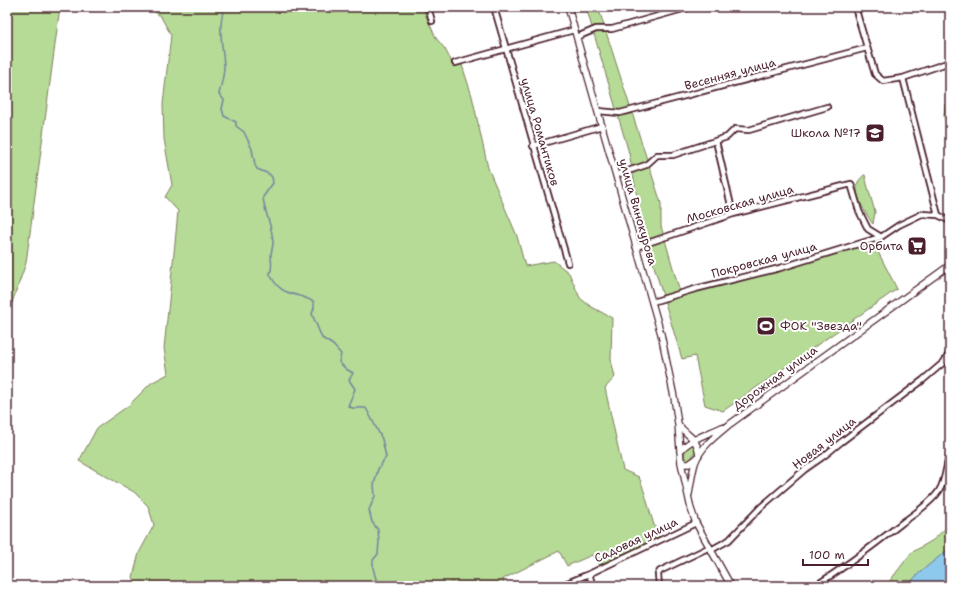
<svg xmlns="http://www.w3.org/2000/svg" width="957" height="593" viewBox="0 0 957 593" font-family="'Shantell Sans',sans-serif">
<style>
.green{fill:#b5db96;stroke:#807d60}
.water{fill:#8dc9ed;stroke:#72859f}
.lines{fill:none;stroke-linecap:round;stroke-linejoin:round}
.stream{stroke:#72859f;stroke-width:1.5}
.minor-casing{stroke:#4a1f2b;stroke-width:8}
.major-casing{stroke:#4a1f2b;stroke-width:8}
.minor{stroke:#fff;stroke-width:4.5}
.major{stroke:#fff;stroke-width:5.5}
.labels{text-anchor:middle;stroke-width:4;stroke-linejoin:round;paint-order:stroke}
.street-label{font-size:12px;fill:#4a1f2b;stroke:#fff}
.poi-label{font-size:12px;fill:#4a1f2b;stroke:#fff;text-anchor:end}
</style>
<rect width="100%" height="100%" fill="#fff"/>
<filter id="ink" filterUnits="userSpaceOnUse"><feTurbulence type="fractalNoise" baseFrequency=".025" numOctaves="2"/><feDisplacementMap in="SourceGraphic" scale="8" xChannelSelector="R" yChannelSelector="G"/><feConvolveMatrix kernelMatrix="1 2 1 2 8 2 1 2 1" color-interpolation-filters="sRGB"/></filter>
<g filter="url(#ink)">
<!-- green -->
<path class="green" d="M7 7H60L26 263 7 317Z
M149 7H422L436 38 445 49 454 67 462 65 472 96 488 168 517 236 525 266 554 261 569 273 580 298 590 306 612 318 611 360 615 377 605 388 623 470 639 477C647 496 650 518 659 537L600 565 592 555 567 566 559 551 503 579 505 586H456L452 582 444 586H137L133 577 139 553 154 525 148 506 134 492 79 461 97 428 128 406 151 383 168 374 164 348 175 243 178 211 165 197 172 185 164 139 163 104 171 35 161 17Z
M586 7H598L661 203V226L681 296 780 270 871 242H873L897 289 723 411 705 405 695 356 682 359 644 233 629 153Z
M950 103V138L944 116 945 104Z
M864 175H865L867 184 875 212 873 224C866 214 853 195 858 182 859 180 862 177 864 175Z
M692 444 695 446V451L690 461 687 462C682 455 685 448 692 444Z
M950 522V548L919 573 907 586H886L911 553 933 540 947 527Z"/>
<!-- water -->
<path class="water" d="M950 548V580L942 586H907L919 573Z"/>
<g class="lines">
<!-- stream -->
<path class="stream" d="M225 7C217 24 223 48 224 66 224 76 221 85 219 94L224 100 222 109 224 116 236 122V126L244 132 252 149 255 165 257 169 269 174 272 177 273 183 263 197C264 212 273 227 273 243 273 247 271 251 271 255 271 263 273 266 270 274 281 298 295 291 314 302V308L312 314 322 338 333 345 341 354 339 362 346 369 353 373 349 380 355 389 348 406 352 408H366L382 439 386 457 378 469 374 485 375 496 369 510 372 522 378 530 379 541 378 554 373 560V568L376 579 374 586"/>
<defs>
<path id="minor" d="M428 7 432 21
M494 7 568 263
M855 7 875 74 883 81 903 78 938 215 950 221
M950 7V8
M577 37 596 29H612L690 7
M455 63 574 30
M903 78 950 62
M598 111 620 113 867 48
M716 141 733 214
M533 146 602 126
M616 175 646 165 657 155H673L727 137 735 129 749 130 827 107
M636 247 733 214 851 184 859 211 868 229 881 237 899 225 922 214 938 215
M652 302 695 289 780 268 881 237
M711 550 729 540 761 507 804 470 824 456 841 442 923 380 944 362 950 352
M589 574 593 586
M560 586 589 574 696 523
M659 586 658 574 660 571 710 547
M815 586C845 567 874 545 902 523 913 515 931 503 939 491 946 480 946 465 950 453"/>
<path id="major" d="M568 7 661 334 674 397 678 424 681 463 691 509 696 523 731 586
M678 424C688 438 697 436 699 455
M680 451C690 439 708 434 722 427
M681 460 685 464H689L696 459
M689 494C691 483 692 473 695 463 701 446 717 435 730 424L950 265"/>
</defs>
<!-- minor casing -->
<use href="#minor" class="minor-casing"/>
<!-- major casing -->
<use href="#major" class="major-casing"/>
<!-- minor -->
<use href="#minor" class="minor"/>
<!-- major -->
<use href="#major" class="major"/>
</g>
</g>
<!-- icons -->
<defs>
<symbol id="school-square" viewBox="-11 -11 22 22"><rect x="-9" y="-9" width="18" height="18" rx="4" fill="#4a1f2b" stroke="#fff"/><path d="M0-5L7-2L0 1L-7-2ZM-4 1L0 2.5L4 1V4Q0 6-4 4Z" fill="#fff"/></symbol>
<symbol id="supermarket-square" viewBox="-11 -11 22 22"><rect x="-9" y="-9" width="18" height="18" rx="4" fill="#4a1f2b" stroke="#fff"/><path d="M-6-5.5h2.5l.6 2H6L4.5 2H-2.5L-4.4-4H-6ZM-1.5 3.2a1.3 1.3 0 1 0 .1 0ZM3 3.2a1.3 1.3 0 1 0 .1 0Z" fill="#fff"/></symbol>
<symbol id="stadium-square" viewBox="-11 -11 22 22"><rect x="-9" y="-9" width="18" height="18" rx="4" fill="#4a1f2b" stroke="#fff"/><path d="M0-5a6.5 5 0 1 0 0 10a6.5 5 0 1 0 0-10ZM-3.5-1.8h7v3.6h-7Z" fill="#fff"/></symbol>
</defs>
<g fill-rule="evenodd">
<use href="#school-square" x="864" y="122" width="22" height="22"/>
<use href="#supermarket-square" x="906" y="235" width="22" height="22"/>
<use href="#stadium-square" x="755" y="315" width="22" height="22"/>
</g>
<g class="labels">
<!-- street labels -->
<g class="street-label">
<text transform="translate(730 74) rotate(-15)" y="4">Весенняя улица</text>
<text transform="translate(540 132) rotate(74)" y="4">улица Романтиков</text>
<text transform="translate(740 204) rotate(-16)" y="4">Московская улица</text>
<text transform="translate(638 212) rotate(74)" y="4">улица Винокурова</text>
<text transform="translate(764 260) rotate(-15)" y="4">Покровская улица</text>
<text transform="translate(775 378) rotate(-36)" y="4">Дорожная улица</text>
<text transform="translate(824 443) rotate(-38)" y="4">Новая улица</text>
<text transform="translate(636 540) rotate(-25)" y="4">Садовая улица</text>
</g>
<!-- poi labels -->
<g class="poi-label">
<text x="861" y="137">Школа №17</text>
<text x="903" y="250">Орбита</text>
<text x="780" y="330" text-anchor="start">ФОК "Звезда"</text>
</g>
</g>
<!-- margin -->
<rect width="957" height="593" fill="none" stroke="#fff" stroke-width="24"/>
<rect x="12" y="12" width="933" height="569" fill="none" stroke="#4a1f2b" stroke-width="1.5" filter="url(#ink)"/>
<!-- scale -->
<path d="M803 559v6h65v-6" fill="none" stroke="#4a1f2b" stroke-width="2"/>
<text x="809" y="559" font-size="12" fill="#4a1f2b" stroke="#ffffff" stroke-width="3" paint-order="stroke">100 m</text>
</svg>
